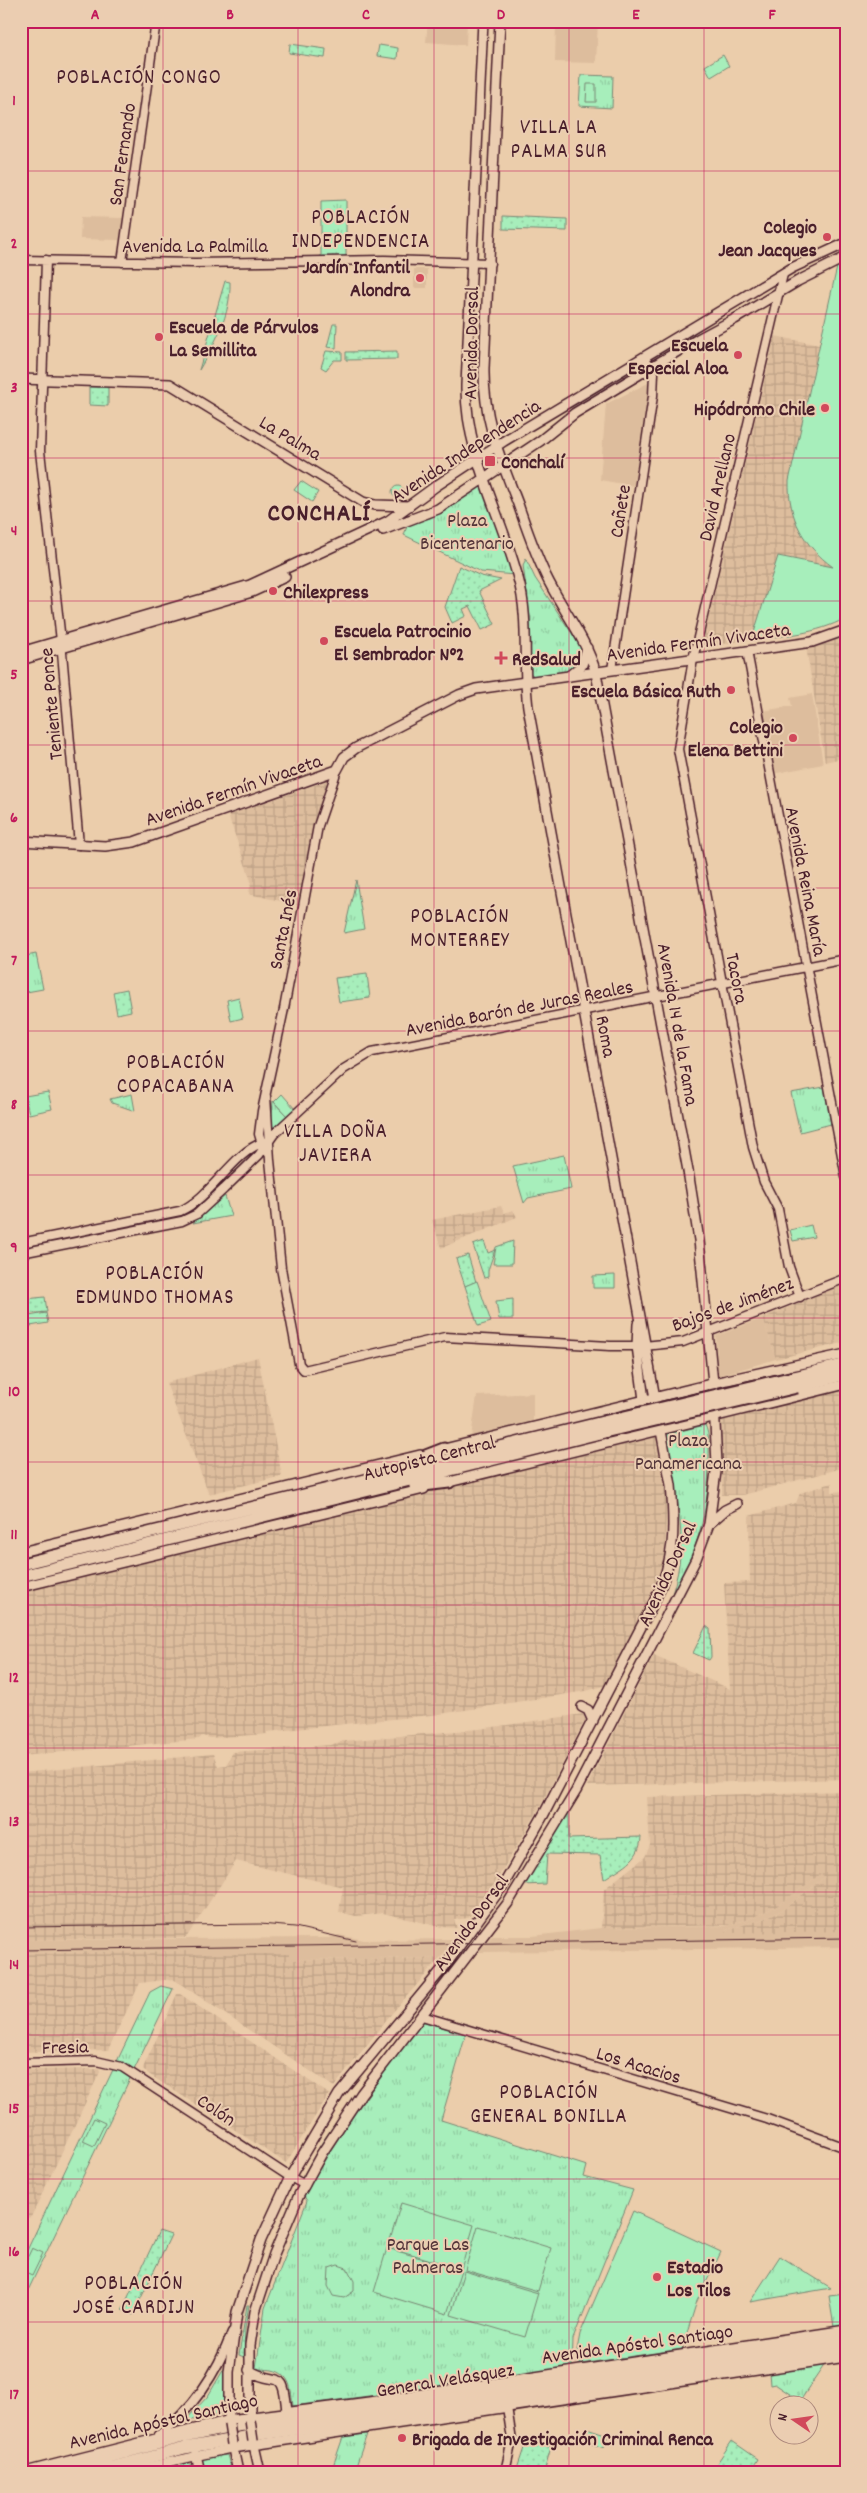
<svg xmlns="http://www.w3.org/2000/svg" width="867" height="2493" viewBox="0 0 867 2493" font-family="Dekko,sans-serif">
<style>
.built{fill:#ddbd9d}
.industrial{fill:url(#industrial-grid)}
.grass{fill:url(#grass-dots);stroke:#788673}
.park{fill:url(#park-tufts);stroke:#788673}
.garden{fill:#a7eebb;stroke:#788673}
.lines{fill:none;stroke-linecap:round;stroke-linejoin:round}
.tertiary-casing{stroke:#4a1f2b;stroke-width:11}
.secondary-casing{stroke:#4a1f2b;stroke-width:12}
.primary-casing{stroke:#4a1f2b;stroke-width:12}
.motorway-casing{stroke:#4a1f2b;stroke-width:15}
.tertiary{stroke:#ebcdb1;stroke-width:8}
.secondary{stroke:#ebcdb1;stroke-width:9}
.primary{stroke:#ebcdb1;stroke-width:9}
.motorway{stroke:#ebcdb1;stroke-width:11}
.rail{stroke:#4a1f2b;stroke-width:1}
.primary-bridge-casing{stroke:#4a1f2b;stroke-width:12;stroke-linecap:butt}
.motorway-bridge-casing{stroke:#4a1f2b;stroke-width:15;stroke-linecap:butt}
.primary-bridge{stroke:#ebcdb1;stroke-width:9}
.motorway-bridge{stroke:#ebcdb1;stroke-width:11}
.grid{fill:none;stroke:#c2185b;stroke-width:1;stroke-opacity:0.55}
.poi-dot{fill:#d1495b;stroke:#ebcdb1;stroke-width:2}
.labels{text-anchor:middle;stroke-width:4;stroke-linejoin:round;paint-order:stroke}
.street-label{font-size:20px;fill:#4a1f2b;stroke:#ebcdb1}
.poi-label{font-size:20px;font-weight:bold;fill:#4a1f2b;stroke:#ebcdb1;text-anchor:start}
.park-label{font-size:20px;fill:#533439;stroke:#ebcdb1}
.neighbourhood-label{font-size:21px;letter-spacing:1px;fill:#4a1f2b;stroke:#ebcdb1}
.district-label{font-size:25px;font-weight:bold;letter-spacing:1px;fill:#4a1f2b;stroke:#ebcdb1}
.neatline{fill:none;stroke:#c2185b;stroke-width:2}
.grid-label{font-size:16px;text-anchor:middle;font-weight:bold;fill:#c2185b}
</style>
<defs>
<pattern id="industrial-grid" width="8" height="8" patternUnits="userSpaceOnUse" patternTransform="scale(1.25)"><rect width="8" height="8" fill="#ddbd9d"/><path d="M0 4h8M4 0v8" fill="none" stroke="#bfa287"/></pattern>
<pattern id="grass-dots" width="8" height="8" patternUnits="userSpaceOnUse" patternTransform="scale(1.25)"><rect width="8" height="8" fill="#a7eebb"/><path d="M2 2h.1M6 6h.1" fill="none" stroke="#91cca1" stroke-width="1.8" stroke-linecap="round"/></pattern>
<pattern id="park-tufts" width="24" height="20" patternUnits="userSpaceOnUse" patternTransform="scale(1.25)"><rect width="24" height="20" fill="#a7eebb"/><path d="M3 7l-1-3M5 7V3M7 7l1-3M15 17l-1-3M17 17v-4M19 17l1-3" fill="none" stroke="#91cca1"/></pattern>
</defs>
<rect width="100%" height="100%" fill="#ebcdab"/>
<filter id="ink" filterUnits="userSpaceOnUse"><feTurbulence type="fractalNoise" baseFrequency=".02" numOctaves="2"/><feDisplacementMap in="SourceGraphic" scale="10" xChannelSelector="R" yChannelSelector="G"/><feConvolveMatrix kernelMatrix="1 2 1 2 8 2 1 2 1" color-interpolation-filters="sRGB"/></filter>
<g filter="url(#ink)">
<!-- built -->
<path class="built" d="M428 21H467L466 45 426 42Z
M556 21H598L596 63 555 62Z
M81 217 123 218 120 240 80 239Z
M414 269H427V288H414Z
M650 382 634 486 600 480 606 404Z
M812 694 823 764 777 773 774 771 763 711 792 706 790 698Z
M21 1287 30 1329 21 1330Z
M763 1318 776 1359 718 1376 716 1336Z
M533 1393V1423L471 1437 477 1396Z
M822 1873 825 1877 784 1909 761 1920 726 1930H846V1947L478 1952 492 1936H533L601 1928 724 1926 749 1919 777 1906Z
M339 1935 364 1940 456 1939 440 1958 289 1960V1955L188 1954 187 1951 21 1953V1940L328 1938Z"/>
<!-- industrial -->
<path class="industrial" d="M775 336 819 345 791 470 789 494 799 529 815 553 834 568 778 556 752 639 702 648Z
M846 633V757L825 762 806 647 831 641Z
M330 780 318 810 298 905 249 894 251 881 228 815Z
M501 1206 504 1213 513 1210 517 1217 441 1248 432 1220Z
M846 1283V1342L776 1359 763 1318Z
M258 1357 282 1476 209 1494 166 1383Z
M846 1389V1467L743 1495H722L721 1419Z
M656 1434 667 1498 664 1561 641 1617 604 1686 586 1691 440 1714 267 1732V1734L210 1738 202 1736 199 1739 21 1756V1591Z
M832 1483V1492L843 1491V1488L846 1487V1779L587 1786 654 1655 730 1689 724 1583 750 1582 749 1516 796 1503 800 1493Z
M583 1714 585 1720 537 1812 493 1886 468 1918 454 1920 457 1928 441 1927 383 1913 356 1916 339 1912 343 1887 236 1861 186 1938 21 1940V1773L213 1754 218 1766 226 1765 233 1752 330 1745 343 1741 479 1729Z
M846 1791V1931L725 1933 726 1930 761 1920 784 1909 825 1877 821 1874 777 1906 749 1919 728 1925 601 1928 604 1889 645 1857 650 1845 647 1797Z
M188 1951V1954H289V1960L440 1958 387 2019 334 2087 173 1979 140 1983 108 2050 21 2052V1953Z
M177 1994H180L329 2094 286 2163 144 2071 143 2068Z
M99 2069 100 2072 31 2217 27 2218 21 2216V2070Z"/>
<!-- grass -->
<path class="grass" d="M290 44 326 49 325 58 289 53Z
M503 216 567 219V231L503 229Z
M225 281 230 282C231 315 215 343 199 370Z
M333 324H337L336 348 327 347Z
M326 351 342 352V360H334L326 370 321 367Z
M397 351V359L346 360V352Z
M89 387H108V406L89 405Z
M459 566 481 576 501 580 479 591 495 624 482 630 470 606 463 609 466 616 452 623 445 607Z
M367 974 370 998 339 1002 335 978Z
M127 989 131 1011 117 1014 113 992Z
M181 1213 182 1216 21 1251V1246Z
M484 1241 488 1253 495 1250 488 1270V1277L484 1278 473 1245Z
M468 1255 476 1282 465 1286 456 1259Z
M45 1297 47 1312 27 1314 26 1299Z
M706 1626 710 1629 711 1657 709 1660 693 1653Z
M569 1812V1839L641 1837C640 1861 621 1867 604 1879L600 1855 547 1854 545 1884 524 1885Z
M353 2098 305 2177 303 2176 323 2141Z
M159 2231 171 2235 133 2315 122 2310Z
M247 2305H249L245 2328 244 2357 239 2355Z
M523 2439 551 2447 544 2472H524L517 2469 524 2448Z
M732 2441 758 2459 750 2472H711Z"/>
<!-- park -->
<path class="park" d="M581 75 613 76 612 108 579 106Z
M346 200V258H321V201Z
M482 484 515 575 481 572 404 535 408 523 430 518Z
M526 559 535 578 583 650C582 676 554 673 534 676L529 672 530 617 523 565Z
M356 880 364 929 344 933Z
M36 954 43 989 21 993V957Z
M824 1087 831 1124 800 1132 791 1093Z
M132 1094 135 1111 112 1103 110 1099Z
M273 1101 287 1116 275 1128 271 1127Z
M564 1155 571 1189 528 1198 524 1203 513 1166Z
M225 1196 231 1216 193 1223Z
M513 1241 512 1264H493L496 1247Z
M615 1275V1288H593V1276Z
M477 1281 491 1322 478 1326 465 1286Z
M513 1299V1319H499L496 1301Z
M705 1425C710 1434 709 1452 709 1463 708 1516 698 1548 672 1594 691 1536 675 1492 664 1435Z
M161 1986 173 1989 21 2305V2263L150 1992Z
M422 2021 466 2034 441 2120 587 2166 584 2177 633 2190 573 2339 572 2369 293 2406C291 2389 291 2374 272 2370 266 2369 261 2370 256 2368L265 2308 307 2201 304 2196C338 2133 380 2078 422 2021Z
M780 2256 831 2288 750 2302Z
M846 2294V2326L834 2327 829 2296Z
M825 2364 800 2401 775 2384 770 2385 769 2372Z
M225 2367 226 2412 184 2422 208 2396Z
M367 2434 354 2472H331L343 2437Z
M227 2455 232 2472H205L202 2458Z
M185 2462 194 2466 196 2472H184L181 2463Z"/>
<!-- garden -->
<path class="garden" d="M379 45 398 48 397 59 377 56Z
M723 55 729 66 711 77 705 66Z
M587 84H596V102H586Z
M846 263V618C816 634 785 636 752 639L778 556 833 567C804 546 788 518 789 481L837 267Z
M301 481 318 492 312 502 294 490Z
M392 492a6 6 0 1 1 12 0a6 6 0 1 1-12 0Z
M239 997 243 1018 231 1021 227 1000Z
M48 1092 52 1109 29 1114 25 1096Z
M282 1094 295 1109 287 1116 274 1102Z
M811 1225 814 1237 793 1241 790 1230Z
M46 1313 48 1323 30 1326 29 1316Z
M94 2118 105 2123 94 2146 83 2141Z
M401 2203 474 2225 461 2269 388 2247Z
M633 2211 721 2252 697 2301 682 2349 580 2364 578 2363 577 2350 580 2334Z
M478 2226 551 2248 538 2291 465 2270Z
M32 2248 43 2253 32 2276 21 2271Z
M387 2248 461 2270 447 2314 374 2292Z
M338 2265 347 2268 354 2281V2291L344 2298 333 2296 328 2286 329 2268Z
M464 2271 538 2293 525 2337 451 2315Z
M587 2428 608 2435 604 2448 583 2441Z"/>
<g class="lines">
<defs>
<path id="tertiary" d="M21 260 195 263 384 260 490 263
M46 260 40 451 61 641 79 845
M122 262 156 21
M783 274 693 659 678 749 753 1147 764 1182 778 1209 789 1267 800 1297
M747 651 846 1177
M612 670 653 396 654 373 645 358
M266 1096 270 1160 281 1268 299 1364 304 1370 445 1337 610 1346H644L683 1342 846 1278
M264 1151 259 1134 262 1111 284 1009 318 826 337 770
M21 1243 180 1211C212 1197 232 1153 264 1142
M21 1253 182 1221 197 1214 224 1189 259 1155 274 1134 344 1069 372 1052 846 959
M422 2016 767 2119 846 2148
M21 2063 96 2061 122 2067 290 2177 305 2185
M159 2435C194 2408 217 2373 232 2332
M23 2472 229 2420
M124 2472 233 2448
M505 2472 512 2440 507 2407"/>
<path id="secondary" d="M21 379 170 384 363 502 375 505 409 506
M21 841 105 846 134 842 337 770 344 757 356 748 459 695 476 689 812 642 846 630
M21 1552 420 1455
M21 1587 424 1489
M229 2420 369 2402 846 2330
M233 2448 846 2357"/>
<path id="primary" d="M383 530 438 509 540 441 575 413 698 339 735 319 798 281 846 257
M21 652 250 585 388 521 436 486 504 441 792 268 846 243
M21 660 252 592 285 577
M569 676 582 665 587 648
M638 1324 637 1346 644 1400
M444 1449 727 1380 846 1354
M449 1482 846 1384
M709 1524 725 1510 737 1504
M582 1707 588 1710 593 1721
M249 2370C277 2388 283 2364 287 2412
M250 2420V2345L255 2312 274 2254 299 2195 322 2153 361 2094 508 1903 576 1791 696 1559 709 1524 717 1464 713 1383 699 1240 688 1171 596 673C586 639 565 613 549 582 536 557 527 530 518 504 500 457 483 420 484 368L500 21
M229 2424V2372L237 2312 261 2240 290 2177 339 2094 444 1967 504 1884 544 1814 655 1600C675 1558 675 1530 671 1485L528 707C522 664 530 620 518 578 501 513 465 454 466 385L483 21
M253 2441 260 2472
M232 2444 238 2472
M196 2455 200 2472"/>
<path id="motorway" d="M794 1377 846 1364
M797 1387 846 1374
M413 1461 444 1449
M415 1486 449 1482
M21 1564 603 1422
M21 1576 604 1432
M52 2472 183 2437 237 2426 409 2404 846 2338
M94 2472 185 2448 261 2434 436 2410 846 2349"/>
</defs>
<!-- tertiary casing -->
<use href="#tertiary" class="tertiary-casing"/>
<!-- secondary casing -->
<use href="#secondary" class="secondary-casing"/>
<!-- primary casing -->
<use href="#primary" class="primary-casing"/>
<!-- motorway casing -->
<use href="#motorway" class="motorway-casing"/>
<!-- tertiary -->
<use href="#tertiary" class="tertiary"/>
<!-- secondary -->
<use href="#secondary" class="secondary"/>
<!-- primary -->
<use href="#primary" class="primary"/>
<!-- motorway -->
<use href="#motorway" class="motorway"/>
<!-- rail -->
<path class="rail" d="M21 1927 260 1924 295 1927 356 1941
M21 1950 846 1938"/>
<defs>
<path id="primary-bridge" d="M250 2420 253 2441
M229 2424 232 2444"/>
<path id="motorway-bridge" d="M603 1422 794 1377
M604 1432 797 1387"/>
</defs>
<!-- primary-bridge casing -->
<use href="#primary-bridge" class="primary-bridge-casing"/>
<!-- motorway-bridge casing -->
<use href="#motorway-bridge" class="motorway-bridge-casing"/>
<!-- primary-bridge -->
<use href="#primary-bridge" class="primary-bridge"/>
<!-- motorway-bridge -->
<use href="#motorway-bridge" class="motorway-bridge"/>
</g>
</g>
<!-- grid -->
<path class="grid" d="M163 21V2472M298 21V2472M434 21V2472M569 21V2472M704 21V2472M21 171H846M21 314H846M21 458H846M21 601H846M21 745H846M21 888H846M21 1031H846M21 1175H846M21 1318H846M21 1462H846M21 1605H846M21 1748H846M21 1892H846M21 2035H846M21 2179H846M21 2322H846"/>
<!-- markers -->
<g class="poi-dot">
<circle cx="827" cy="237" r="5"/>
<circle cx="420" cy="278" r="5"/>
<circle cx="159" cy="337" r="5"/>
<circle cx="738" cy="355" r="5"/>
<circle cx="825" cy="408" r="5"/>
<rect x="484" y="455" width="12" height="12" rx="2.5"/>
<circle cx="273" cy="591" r="5"/>
<circle cx="324" cy="641" r="5"/>
<path d="M498.5 650.5h5v5h5v5h-5v5h-5v-5h-5v-5h5z"/>
<circle cx="731" cy="690" r="5"/>
<circle cx="793" cy="738" r="5"/>
<circle cx="657" cy="2277" r="5"/>
<circle cx="402" cy="2438" r="5"/>
</g>
<g class="labels">
<!-- street labels -->
<g class="street-label">
<text transform="translate(121 154) rotate(-82)" y="7">San Fernando</text>
<text x="195" y="252">Avenida La Palmilla</text>
<text transform="translate(470 343) rotate(-89)" y="7">Avenida Dorsal</text>
<text transform="translate(291 437) rotate(31)" y="7">La Palma</text>
<text transform="translate(465 450) rotate(-33)" y="7">Avenida Independencia</text>
<text transform="translate(716 487) rotate(-77)" y="7">David Arellano</text>
<text transform="translate(619 511) rotate(-81)" y="7">Cañete</text>
<text transform="translate(698 641) rotate(-8)" y="7">Avenida Fermín Vivaceta</text>
<text transform="translate(50 704) rotate(-95)" y="7">Teniente Ponce</text>
<text transform="translate(233 789) rotate(-19)" y="7">Avenida Fermín Vivaceta</text>
<text transform="translate(807 881) rotate(79)" y="7">Avenida Reina María</text>
<text transform="translate(282 929) rotate(-79)" y="7">Santa Inés</text>
<text transform="translate(738 978) rotate(79)" y="7">Tacora</text>
<text transform="translate(519 1007) rotate(-11)" y="7">Avenida Barón de Juras Reales</text>
<text transform="translate(679 1024) rotate(80)" y="7">Avenida 14 de la Fama</text>
<text transform="translate(607 1036) rotate(79)" y="7">Roma</text>
<text transform="translate(732 1303) rotate(-20)" y="7">Bajos de Jiménez</text>
<text transform="translate(429 1457) rotate(-14)" y="7">Autopista Central</text>
<text transform="translate(666 1573) rotate(-65)" y="7">Avenida Dorsal</text>
<text transform="translate(470 1922) rotate(-54)" y="7">Avenida Dorsal</text>
<text transform="translate(65 2046) rotate(-2)" y="7">Fresia</text>
<text transform="translate(639 2064) rotate(17)" y="7">Los Acacios</text>
<text transform="translate(217 2109) rotate(34)" y="7">Colón</text>
<text transform="translate(637 2343) rotate(-8)" y="7">Avenida Apóstol Santiago</text>
<text transform="translate(445 2379) rotate(-9)" y="7">General Velásquez</text>
<text transform="translate(163 2420) rotate(-13)" y="7">Avenida Apóstol Santiago</text>
</g>
<!-- poi labels -->
<g class="poi-label">
<text x="817" y="233" text-anchor="end">Colegio<tspan x="817" dy="23">Jean Jacques</tspan></text>
<text x="410" y="273" text-anchor="end">Jardín Infantil<tspan x="410" dy="23">Alondra</tspan></text>
<text x="169" y="333">Escuela de Párvulos<tspan x="169" dy="23">La Semillita</tspan></text>
<text x="728" y="351" text-anchor="end">Escuela<tspan x="728" dy="23">Especial Aloa</tspan></text>
<text x="815" y="415" text-anchor="end">Hipódromo Chile</text>
<text x="501" y="468">Conchalí</text>
<text x="283" y="598">Chilexpress</text>
<text x="334" y="637">Escuela Patrocinio<tspan x="334" dy="23">El Sembrador N°2</tspan></text>
<text x="512" y="665">RedSalud</text>
<text x="721" y="697" text-anchor="end">Escuela Básica Ruth</text>
<text x="783" y="733" text-anchor="end">Colegio<tspan x="783" dy="23">Elena Bettini</tspan></text>
<text x="667" y="2273">Estadio<tspan x="667" dy="23">Los Tilos</tspan></text>
<text x="412" y="2445">Brigada de Investigación Criminal Renca</text>
</g>
<!-- park labels -->
<g class="park-label">
<text x="467" y="526">Plaza<tspan x="467" dy="23">Bicentenario</tspan></text>
<text x="688" y="1446">Plaza<tspan x="688" dy="23">Panamericana</tspan></text>
<text x="428" y="2250">Parque Las<tspan x="428" dy="23">Palmeras</tspan></text>
</g>
<!-- neighbourhood labels -->
<g class="neighbourhood-label">
<text x="139" y="83">POBLACIÓN CONGO</text>
<text x="559" y="133">VILLA LA<tspan x="559" dy="24">PALMA SUR</tspan></text>
<text x="361" y="223">POBLACIÓN<tspan x="361" dy="24">INDEPENDENCIA</tspan></text>
<text x="460" y="922">POBLACIÓN<tspan x="460" dy="24">MONTERREY</tspan></text>
<text x="176" y="1068">POBLACIÓN<tspan x="176" dy="24">COPACABANA</tspan></text>
<text x="336" y="1137">VILLA DOÑA<tspan x="336" dy="24">JAVIERA</tspan></text>
<text x="155" y="1279">POBLACIÓN<tspan x="155" dy="24">EDMUNDO THOMAS</tspan></text>
<text x="549" y="2098">POBLACIÓN<tspan x="549" dy="24">GENERAL BONILLA</tspan></text>
<text x="134" y="2289">POBLACIÓN<tspan x="134" dy="24">JOSÉ CARDIJN</tspan></text>
</g>
<!-- district labels -->
<g class="district-label">
<text x="319" y="520">CONCHALÍ</text>
</g>
</g>
<!-- margin -->
<rect width="867" height="2493" fill="none" stroke="#ebcdb1" stroke-width="55"/>
<!-- north arrow -->
<g transform="translate(794 2420) rotate(283)"><circle r="24" fill="#ebcdb1" stroke="#ab877b"/>
<path d="M0-4L9 19L0 12L-9 19Z" fill="#d1495b"/>
<text y="-8" font-size="14" font-weight="bold" text-anchor="middle" fill="#4a1f2b">N</text>
</g>
<rect x="28" y="28" width="812" height="2438" class="neatline"/>
<g class="grid-label">
<text x="95" y="19">A</text>
<text x="230" y="19">B</text>
<text x="366" y="19">C</text>
<text x="501" y="19">D</text>
<text x="636" y="19">E</text>
<text x="772" y="19">F</text>
<text x="14" y="105">1</text>
<text x="14" y="248">2</text>
<text x="14" y="392">3</text>
<text x="14" y="535">4</text>
<text x="14" y="679">5</text>
<text x="14" y="822">6</text>
<text x="14" y="965">7</text>
<text x="14" y="1109">8</text>
<text x="14" y="1252">9</text>
<text x="14" y="1396">10</text>
<text x="14" y="1539">11</text>
<text x="14" y="1682">12</text>
<text x="14" y="1826">13</text>
<text x="14" y="1969">14</text>
<text x="14" y="2113">15</text>
<text x="14" y="2256">16</text>
<text x="14" y="2399">17</text>
</g>
</svg>
